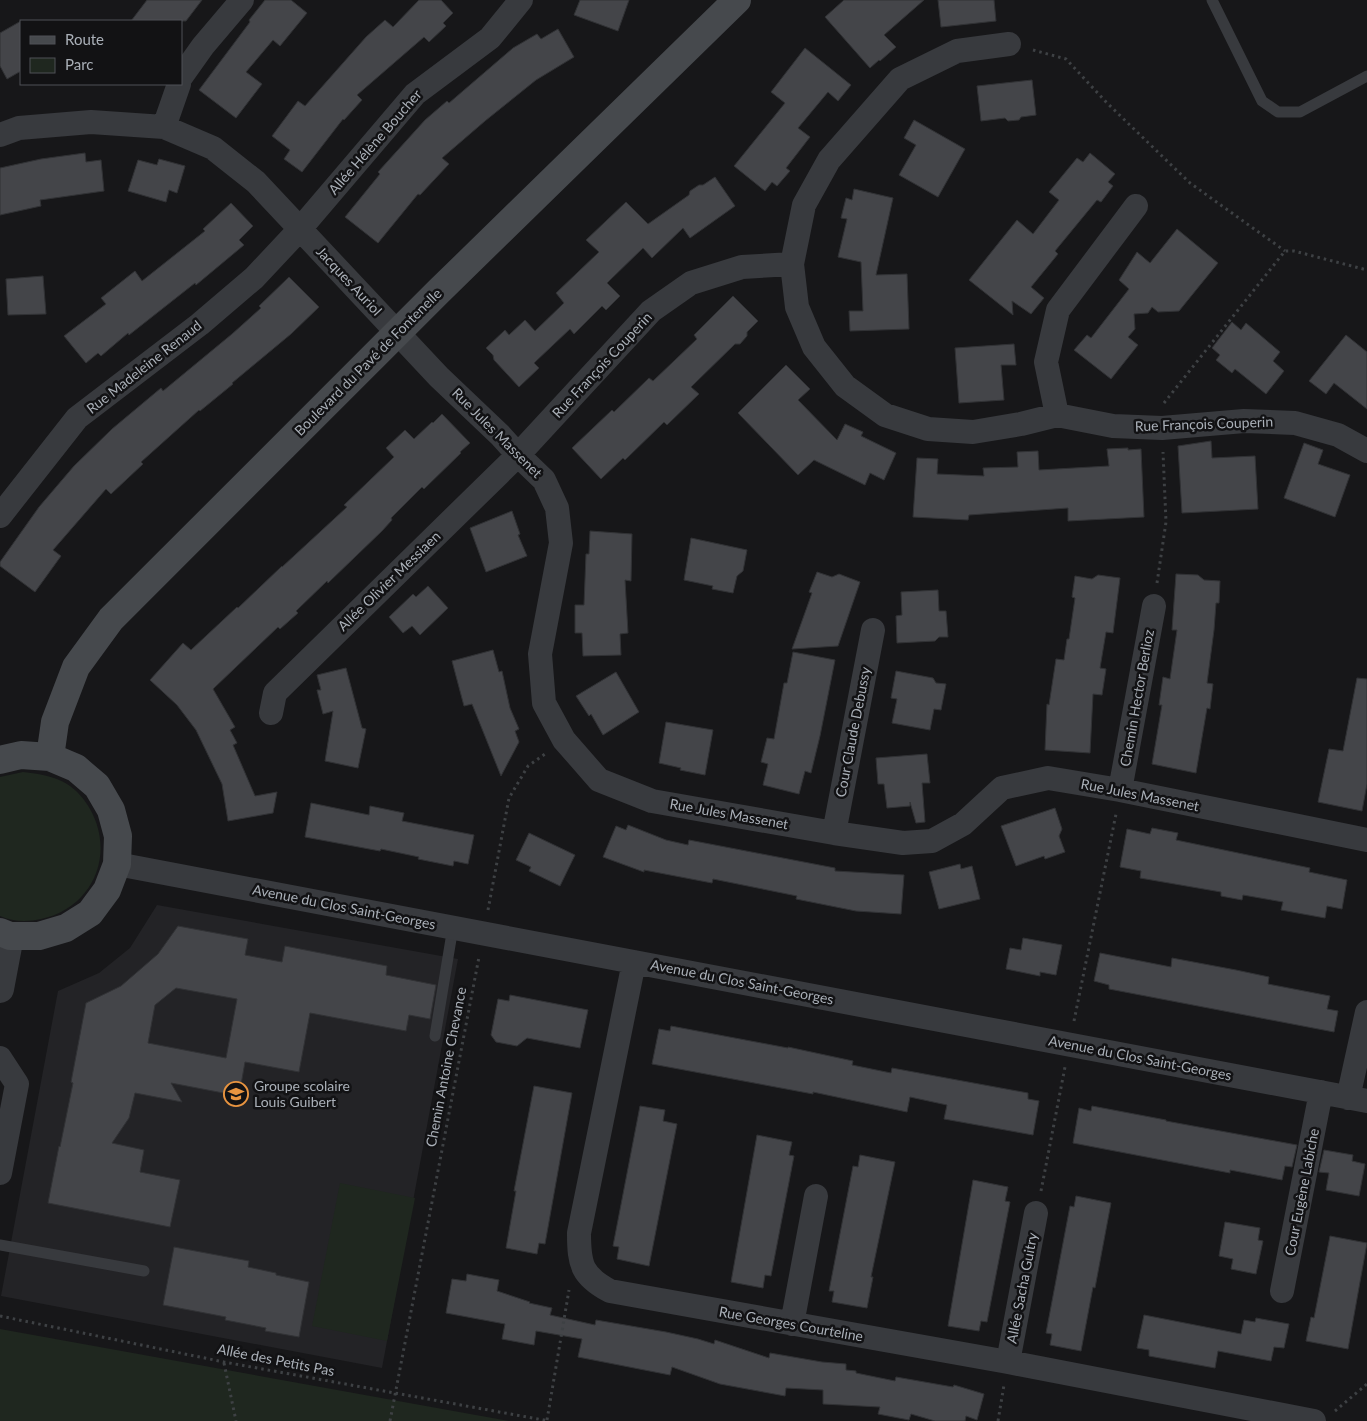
<svg xmlns="http://www.w3.org/2000/svg" width="1367" height="1421" viewBox="0 0 1367 1421" font-family="Lato,sans-serif">
<style>
.built{fill:#232326}
.green{fill:#1f271f}
.building{fill:#444549;stroke:#313235;fill-rule:evenodd}
.lines{fill:none;stroke-linecap:round;stroke-linejoin:round}
.path{stroke:#3e4144;stroke-width:3;stroke-dasharray:2.5 4;stroke-linecap:butt}
.service{stroke:#383a3e;stroke-width:11}
.minor{stroke:#383a3e;stroke-width:24}
.tertiary{stroke:#383a3e;stroke-width:28}
.secondary{stroke:#46494d;stroke-width:28}
.labels{text-anchor:middle;stroke-width:5;stroke-linejoin:round;paint-order:stroke}
.street-label{font-size:14px;fill:#aab0b8;stroke:#121214}
.poi-label{font-size:14px;fill:#aab0b8;stroke:#121214;text-anchor:start}
</style>
<rect width="100%" height="100%" fill="#171719"/>
<!-- built -->
<path class="built" d="M157 905 458 959 382 1368 1 1296 58 991 99 973 130 948Z"/>
<!-- green -->
<path class="green" d="M23 772C39 774 54 776 67 784 77 790 85 800 90 809 116 855 92 908 41 919 28 922 13 922 0 916V777Z
M340 1183 415 1198 387 1341 312 1326Z
M0 1329 509 1421H0Z"/>
<!-- building -->
<path class="building" d="M147 0H202L186 21H131Z
M265 0H291L307 13 280 46 273 40 246 72 262 84 236 118 199 90 250 22 249 20Z
M419 0H441L453 13 443 23 446 26 429 42 424 37 357 95 362 100 344 120 343 119 302 172 284 159 290 150 272 136 298 101 305 106 366 37 385 20 393 27Z
M580 0H629L618 31 574 15Z
M844 0H924L884 35 896 47 880 61 879 60 870 68 825 17Z
M938 0H994L996 21 941 27Z
M21 21V71L7 79 0 66V33Z
M558 29 574 57 536 80 485 121 442 158 449 164 420 195 418 194 378 243 345 217 380 174 378 172 425 120 447 101 449 103 513 48 537 34 541 39Z
M805 48 851 85 838 101 828 92 798 128 810 137 786 168 790 171 777 186 772 182 765 191 734 166 785 103 771 92Z
M1032 80 1036 115 1021 117 1019 120 1008 121 1005 118 981 121 977 86Z
M914 120 965 149 938 197 899 175 916 145 904 138Z
M85 153 86 162 101 160 104 191 40 200 41 206 0 215V168L41 159Z
M1090 153 1115 174 1108 182 1113 186 1101 202 1097 200 1055 251 1058 254 1031 287 1044 298 1031 314 1012 301 1013 315 969 280 1017 220 1033 234 1059 200 1049 192 1077 158 1083 162Z
M159 159 185 166 177 193 169 190 166 202 128 191 138 160 157 165Z
M715 177 735 206 690 238 683 228 652 258 643 248 607 283 620 296 606 310 602 306 574 334 570 329 534 363 539 368 519 387 494 360 493 355 486 348 505 330 509 335 525 320 535 331 564 303 556 293 599 252 586 240 626 202 648 224 689 195 690 191 699 185H703Z
M854 189 893 198 876 275 907 274 909 329 850 331 849 311H863L861 262 838 257 847 219 841 218 846 198 852 200Z
M231 203 253 226 239 240 244 245 196 285 195 283 129 335 128 333 101 356 98 353 86 363 64 336 106 304 101 298 135 271 142 281 205 231 203 229Z
M1177 229 1218 263 1179 311 1158 312 1152 307 1148 313 1134 314 1135 329 1128 337 1138 345 1111 379 1074 350 1087 335 1091 338 1129 289 1119 280 1137 252 1150 263Z
M43 276 46 314 8 315 6 279Z
M289 277 319 307 291 334 232 383 233 384 200 411 199 410 141 462 143 464 111 494 106 489 53 550 61 556 35 592 0 566V562L39 507 74 466 112 429 161 388 163 391 232 334 261 308 259 306Z
M733 296 758 321 747 332V336L740 344H735L691 387 699 394 667 425 664 422 625 460 623 458 601 479 572 448 612 410 614 412 649 378 653 381 697 339 694 335Z
M1232 322 1241 330 1246 323 1280 352 1273 361 1284 371 1266 394 1235 369 1232 373 1216 360 1220 355 1212 348Z
M1346 335 1367 352V409L1334 383 1326 394 1309 381Z
M1014 344 1016 365H1001L1004 400 959 403 955 348Z
M786 365 810 389 798 400 837 440 845 424 863 432 861 436 896 453 884 480 870 473 865 485 814 460 798 475 738 413Z
M442 414 470 443 460 452 461 453 424 489 422 487 391 518 392 520 382 531 328 583 327 581 296 611 298 613 280 629 278 627 213 689 235 727 230 730 237 743 233 745 255 796 277 792 273 813 228 821 222 784 196 730 177 705 150 680 183 643 191 650 237 607 238 608 282 566V567L347 507 344 505 394 457 386 448 405 430 414 439 432 422 433 423Z
M1211 441 1212 458 1255 456 1258 509 1182 513 1178 446Z
M1304 443 1323 450 1318 464 1350 475 1335 517 1284 498Z
M1128 448V450L1141 449 1144 517 1068 521V508L969 515 968 520 913 517 917 458 938 459 937 474 984 476 983 468 1018 467 1017 452 1038 451 1039 470 1109 466 1107 449Z
M512 511 520 534 518 535 527 556 486 572 470 528Z
M590 531 632 534 631 581 625 580 628 633 620 634 621 655 583 656 582 633H575V605H584L586 554H589Z
M691 538 747 550 743 571 737 576 733 593 712 589 713 586 684 580Z
M817 572 832 577 839 574 860 582 838 646 792 649 812 593 809 592Z
M1176 574 1198 575 1204 580 1220 581 1219 603H1216L1214 630 1207 683 1213 684 1210 709 1207 708 1196 773 1152 764 1162 705H1159L1163 677 1170 679 1177 630H1172Z
M1098 575 1120 578 1113 633 1106 632 1100 668 1106 669 1102 695 1093 694 1090 753 1045 750 1047 704 1049 705 1056 659 1064 660 1067 639H1069L1075 598 1072 597 1075 576 1092 579Z
M428 586 448 608 420 635 412 626 403 633 389 617 413 594 416 597Z
M938 590 939 611H946L948 637H939L935 641 897 643 896 616 902 615 901 592Z
M493 650 499 672 502 671 510 708 519 729 515 731 519 742 501 776 472 704 464 706 452 661Z
M793 652 835 660 820 736 811 773 805 771 799 794 763 785 768 764 761 762 767 738 774 739 784 683H787Z
M346 668 362 728 366 729 358 768 325 761 333 711 323 714 317 690H321L317 675Z
M896 671 933 678 936 683 946 684 941 710 934 709 930 730 892 723 897 699 891 698Z
M616 672 639 712 603 735 591 714 589 716 576 696Z
M1357 678 1367 679V784L1362 811 1318 802 1329 749 1343 751Z
M666 722 713 730 705 775 680 770 681 768 659 763Z
M927 754 930 783H922L925 822 916 823 910 802V806L887 808 884 784H878L876 758Z
M311 803 369 815 370 806 404 813 402 821 474 835 468 864 454 861 453 866 418 859 419 857 381 849 380 851 305 837Z
M1055 808 1062 829 1059 836 1065 852 1045 859 1044 856 1016 866 1001 826Z
M628 825 666 840 688 845 689 840 835 868V871L904 875 901 914 856 911 796 899 797 896 713 879 712 883 644 870V872L603 857 616 826 626 830Z
M1152 828 1178 833 1176 840 1310 868 1309 872 1347 880 1342 909 1327 906 1325 918 1281 910 1283 902 1243 895 1242 900 1221 896V892L1140 878 1141 871 1120 867 1127 829 1150 834Z
M529 833 575 855 560 886 529 871 531 867 516 860Z
M960 864 961 869 972 866 980 899 939 909 929 872Z
M178 926 248 939 245 955 282 962 285 946 387 966 386 975 436 985 430 1019 409 1015 406 1031 310 1013 299 1072 245 1062 239 1096 171 1083 182 1102 135 1093 129 1118 112 1143 144 1150 140 1172 180 1180 170 1227 48 1203 59 1146 60 1147 73 1083 71 1082 86 1003 121 986 158 954ZM176 988 237 999 226 1058 148 1043 155 1005Z
M1023 938 1062 945 1056 975 1040 972V976L1006 969 1010 948 1021 950Z
M1100 953 1171 967 1172 958 1236 970 1269 977 1268 984 1330 996 1327 1009 1338 1011 1334 1032 1109 989V985L1094 981Z
M510 995 588 1010 580 1048 527 1038 517 1046 496 1042 491 1035 498 999 509 1001Z
M671 1026 788 1048V1047L853 1061 852 1065 891 1073 892 1068 1028 1093V1099L1039 1101 1033 1135 944 1119 947 1105 910 1097 907 1112 813 1092V1094L652 1064 659 1029 670 1031Z
M534 1086 572 1093 545 1244 539 1243 537 1254 506 1248 516 1191H514Z
M640 1106 665 1110 663 1121 677 1124 649 1266 617 1259 619 1247 613 1246Z
M1092 1106 1166 1120V1121L1297 1145 1292 1167 1285 1166 1282 1180 1230 1170V1173L1073 1143 1079 1108 1091 1111Z
M757 1135 792 1142 789 1155 794 1156 771 1276 765 1275 763 1288 731 1282Z
M1324 1150 1353 1155 1352 1161 1365 1164 1359 1196 1326 1190 1329 1173 1319 1172Z
M860 1155 895 1162 871 1277H873L867 1308 832 1302 834 1291H829L853 1166 858 1167Z
M973 1180 1008 1187 1005 1201 1010 1202 987 1322 981 1321 979 1331 948 1326Z
M1076 1196 1111 1203 1095 1288 1093 1287 1081 1351 1050 1345 1052 1334 1046 1333 1070 1206 1074 1207Z
M1225 1222 1260 1228 1258 1240 1263 1241 1256 1274 1231 1269 1233 1259 1219 1256Z
M1330 1236 1367 1243 1348 1349 1306 1341 1311 1317 1314 1318Z
M174 1247 249 1261 248 1267 276 1273V1275L309 1282 299 1337 265 1331 266 1328 225 1320 226 1317 163 1305Z
M467 1274 499 1280 497 1291 530 1302 529 1303 552 1308 550 1315 595 1325 596 1320 666 1332 698 1339 714 1344 715 1340 769 1358 770 1353 822 1362 846 1364V1370L856 1371V1373L895 1381 896 1377 953 1387 954 1385 984 1394 977 1420 966 1416 965 1421H935L911 1414 909 1420 878 1414 880 1407 823 1404V1390L786 1388 785 1396 720 1384 672 1367 670 1375 578 1357 582 1339 536 1331 534 1345 502 1339 505 1324 446 1313 452 1279 466 1281Z
M1144 1315 1241 1334 1244 1320 1255 1322 1256 1318 1289 1324 1284 1348 1274 1347 1271 1361 1218 1351 1215 1368 1149 1356V1350L1137 1348Z"/>
<g class="lines">
<!-- path -->
<path class="path" d="M1033 50 1066 59 1107 103 1190 183 1285 251
M1164 403 1285 251H1294L1367 270
M1157 583 1166 522 1163 452
M488 910 509 798 528 766 545 754
M1074 1021 1116 814
M1041 1191 1065 1067
M0 1316 224 1362 549 1421
M224 1363 236 1421
M1335 1411 1367 1384
M547 1420 569 1290
M390 1421 479 957
M998 1421 1004 1385"/>
<!-- service -->
<path class="service" d="M1212 0 1262 101 1278 112H1300L1367 76
M435 1036 453 927
M0 1245 144 1271"/>
<!-- minor -->
<path class="minor" d="M1009 44 957 51 900 79 829 160 804 205 792 264 797 307 814 347 845 386 885 415 928 429 973 432 1021 424 1057 415 1113 426 1162 428 1244 421 1295 423 1338 435 1367 451
M181 77 203 46 242 0
M164 127 179 84
M0 135 19 128 91 122 164 127 213 148 256 182 439 377 500 435 518 455 544 480 557 508 561 543 540 654 544 703 564 740 599 780 652 801 834 833 903 843 932 841 963 824 1002 788 1048 778 1120 790 1367 840
M1057 415 1046 362 1058 310 1136 206
M0 516 77 418 200 324 254 278 300 229 415 94 490 38 521 0
M271 713 275 693 518 455 651 311 691 283 742 267 792 264
M1120 790 1154 606
M834 833 873 630
M117 864 1367 1101
M634 962 579 1233C579 1265 582 1276 610 1291L1008 1362 1314 1421
M0 1058 17 1084 0 1173
M1348 1098 1367 1012
M1282 1291 1321 1092
M792 1324 816 1196
M1008 1362 1036 1213"/>
<!-- tertiary -->
<path class="tertiary" d="M0 989 10 936"/>
<!-- secondary -->
<path class="secondary" d="M50 757 55 722 76 667 111 619 439 291 737 0
M0 760 21 755 50 757 76 768 97 786 111 810 118 836 117 864 107 890 90 913 66 928 39 936H10L0 932"/>
</g>
<!-- icons -->
<defs>
<symbol id="school-ring" viewBox="-11 -11 22 22"><circle r="9.5" fill="#121214" stroke="#e89440" stroke-width="1.5"/><path d="M0-5L7-2L0 1L-7-2ZM-4 1L0 2.5L4 1V4Q0 6-4 4Z" fill="#e89440"/></symbol>
</defs>
<g fill-rule="evenodd">
<use href="#school-ring" x="222" y="1080" width="28" height="28"/>
</g>
<g class="labels">
<!-- street labels -->
<g class="street-label">
<text transform="translate(375 142) rotate(-49)" y="5">Allée Hélène Boucher</text>
<text transform="translate(349 281) rotate(47)" y="5">Jacques Auriol</text>
<text transform="translate(368 362) rotate(-45)" y="5">Boulevard du Pavé de Fontenelle</text>
<text transform="translate(602 365) rotate(-47)" y="5">Rue François Couperin</text>
<text transform="translate(144 367) rotate(-38)" y="5">Rue Madeleine Renaud</text>
<text transform="translate(1204 424) rotate(-2)" y="5">Rue François Couperin</text>
<text transform="translate(497 433) rotate(45)" y="5">Rue Jules Massenet</text>
<text transform="translate(389 581) rotate(-44)" y="5">Allée Olivier Messiaen</text>
<text transform="translate(1137 698) rotate(-80)" y="5">Chemin Hector Berlioz</text>
<text transform="translate(853 732) rotate(-79)" y="5">Cour Claude Debussy</text>
<text transform="translate(1140 795) rotate(11)" y="5">Rue Jules Massenet</text>
<text transform="translate(729 814) rotate(10)" y="5">Rue Jules Massenet</text>
<text transform="translate(344 907) rotate(11)" y="5">Avenue du Clos Saint-Georges</text>
<text transform="translate(742 982) rotate(11)" y="5">Avenue du Clos Saint-Georges</text>
<text transform="translate(1140 1058) rotate(11)" y="5">Avenue du Clos Saint-Georges</text>
<text transform="translate(446 1067) rotate(-79)" y="5">Chemin Antoine Chevance</text>
<text transform="translate(1302 1192) rotate(-79)" y="5">Cour Eugène Labiche</text>
<text transform="translate(1022 1288) rotate(-79)" y="5">Allée Sacha Guitry</text>
<text transform="translate(791 1324) rotate(10)" y="5">Rue Georges Courteline</text>
<text transform="translate(276 1360) rotate(11)" y="5">Allée des Petits Pas</text>
</g>
<!-- poi labels -->
<g class="poi-label">
<text x="254" y="1091">Groupe scolaire<tspan x="254" dy="16">Louis Guibert</tspan></text>
</g>
</g>
<!-- legend -->
<rect x="20" y="20" width="162" height="65" fill="#121214" stroke="#4f5156"/>
<rect x="30" y="36" width="25" height="8" fill="#46494d" stroke="#4f5156"/>
<text x="65" y="45" font-size="15" fill="#aab0b8">Route</text>
<rect x="30" y="58" width="25" height="15" fill="#1f271f" stroke="#4f5156"/>
<text x="65" y="70" font-size="15" fill="#aab0b8">Parc</text>
</svg>
